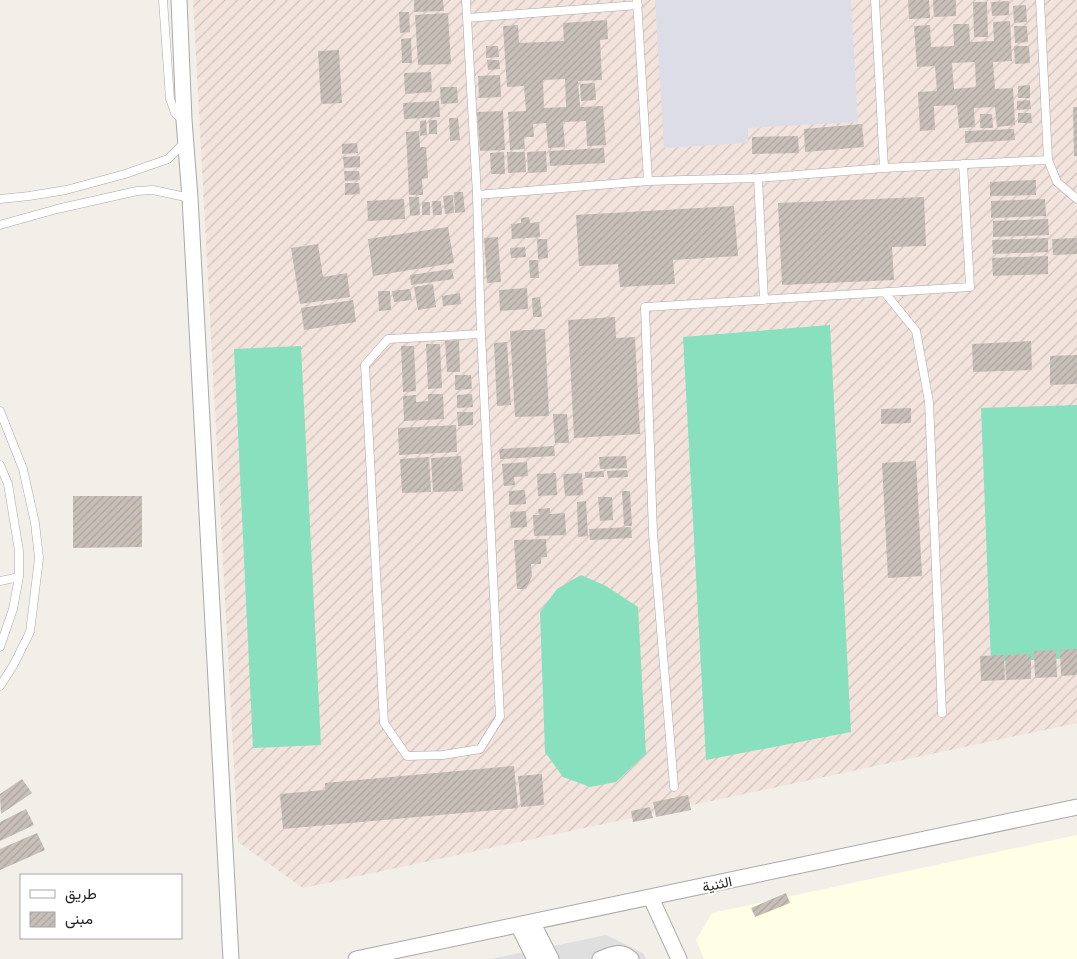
<svg xmlns="http://www.w3.org/2000/svg" width="1077" height="959" viewBox="0 0 1077 959" font-family="Ubuntu,Vazirmatn,sans-serif">
<style>
.residential{fill:#e0dfdf}
.education{fill:#ffffe5}
.military{fill:url(#military-furrows)}
.pitch{fill:#88e0be}
.plaza{fill:#dddde8}
.building{fill:url(#building-hatch);fill-rule:evenodd}
.lines{fill:none;stroke-linecap:round;stroke-linejoin:round}
.lane-casing{stroke:#a9a9a9;stroke-width:9}
.street-casing{stroke:#a9a9a9;stroke-width:17}
.lane{stroke:#fff;stroke-width:8}
.street{stroke:#fff;stroke-width:15}
.labels{text-anchor:middle;stroke-width:4;stroke-linejoin:round;paint-order:stroke}
.street-label{font-size:14px;fill:#222;stroke:#fff}
</style>
<defs>
<pattern id="military-furrows" width="10" height="10" patternUnits="userSpaceOnUse" patternTransform="scale(1.25)"><rect width="10" height="10" fill="#f3e3dd"/><path d="M-1 1l2-2M0 10L10 0M9 11l2-2" fill="none" stroke="#d0c2bd"/></pattern>
<pattern id="building-hatch" width="6" height="6" patternUnits="userSpaceOnUse" patternTransform="scale(1.25)"><rect width="6" height="6" fill="#c7bfb8"/><path d="M-1 1l2-2M0 6l6-6M5 7l2-2" fill="none" stroke="#aba49e"/></pattern>
</defs>
<rect width="100%" height="100%" fill="#f2efe9"/>
<!-- residential -->
<path class="residential" d="M606 935 643 953 646 959H491Z"/>
<!-- education -->
<path class="education" d="M1077 835V959H704L696 940 712 913Z"/>
<!-- military -->
<path class="military" d="M193 0H1077V723L303 888 238 842Z"/>
<!-- pitch -->
<path class="pitch" d="M830 325 851 732 706 760 683 337Z
M301 346 321 745 253 748 234 349Z
M1077 405V658L991 662 981 408Z
M581 575 606 586 638 607 646 754 616 782 590 787 563 777 545 752 540 612 557 589Z"/>
<!-- plaza -->
<path class="plaza" d="M655 0H851L858 122 748 128V143L664 148Z"/>
<!-- building -->
<path class="building" d="M414 0H443L444 11 414 12Z
M908 0H929L930 18 909 19Z
M933 0H956V16L934 17Z
M1009 1V15L992 16 991 2Z
M973 2H987L988 37H974Z
M1026 5 1027 22 1014 23 1013 6Z
M399 12H409L410 32 400 33Z
M448 13 451 64 418 65 415 15Z
M607 20 608 39 600 40 602 80 578 81 580 107 603 106 606 145 587 146 586 121 563 122 565 147 548 148 546 123 533 124 534 137H524L525 149 510 150 508 112 526 111 524 86 507 87 503 26 518 25 519 43 564 41 563 23ZM565 79 566 107 544 108 543 80Z
M1010 21 1012 61 993 62 995 89 1013 88 1015 125 997 127 995 107 974 108 975 127 959 128 957 105 934 106 935 130 920 131 918 92 937 91 935 66 917 67 914 26 930 25 931 47 954 46 953 24H969L970 42 994 41 993 22ZM975 62 976 87 954 89 952 63Z
M1014 26H1027L1028 42 1015 43Z
M411 38 412 63H402L401 39Z
M486 46H498L499 57 486 58Z
M1014 46H1029L1030 63 1015 64Z
M339 50 342 103 321 104 318 51Z
M487 60H499L500 69 488 70Z
M431 72 432 92 405 94 404 73Z
M500 75 501 97 479 98 478 76Z
M595 83 596 100 581 101 580 84Z
M1030 85V98H1018V86Z
M440 87H457L458 103 441 104Z
M1030 100 1031 109 1017 110V101Z
M439 101 440 117 404 119 403 103Z
M1073 107H1077V156H1074Z
M503 111 505 150 480 151 477 112Z
M1018 113H1031L1032 123H1018Z
M980 114H992L993 128H980Z
M449 118H458L460 140 450 141Z
M426 120 427 135 420 136V121Z
M429 120H437V134H429Z
M862 124 864 147 805 152 804 129Z
M1014 129 1015 140 965 143V131Z
M419 131 420 147H426L428 178 422 179 423 195H409L406 132Z
M798 136 799 153 752 154V137Z
M357 143 358 153 342 154V144Z
M604 148 605 163 550 166 549 151Z
M546 151 547 172 528 173 527 152Z
M504 152 505 174H491L490 153Z
M507 152H525L526 172 508 173Z
M360 156V167L344 168 343 157Z
M344 171H359L360 180 345 181Z
M1036 180V195L990 196V182Z
M345 183H359L360 194 345 195Z
M454 192H463L465 212 455 213Z
M453 195 454 213 445 214 443 196Z
M409 197H419L420 215 410 216Z
M924 197 926 246 892 247 894 280 782 285 778 203Z
M404 199 405 219 368 221 367 201Z
M1045 199 1046 216 991 218V201Z
M432 201H441L442 215H433Z
M422 202H430V215H422Z
M734 206 738 256 673 260 675 284 620 287 618 264 579 266 576 215Z
M529 217 530 223 539 222 540 237 512 239 511 224 521 223V218Z
M1048 219 1049 235 993 237V221Z
M448 227 454 263 373 276 368 239Z
M498 237 501 282 487 283 484 238Z
M1048 238V252L993 254 992 240Z
M1077 238V254L1053 255 1052 239Z
M537 239H547L548 258 538 259Z
M318 244 323 277 347 273 350 297 300 304 291 248Z
M525 247 526 257 511 258 510 248Z
M1048 256V274L993 276 992 258Z
M529 260H538L539 278H530Z
M452 269 454 279 411 285 410 275Z
M433 284 436 307 418 310 414 287Z
M527 288 528 309 500 311 499 290Z
M410 289 412 300 394 302 392 291Z
M378 291H390L391 310 379 311Z
M460 293 461 304 443 306 442 296Z
M540 297 542 317H533L532 298Z
M353 300 356 322 304 330 301 308Z
M615 317 616 338 635 337 640 434 574 438 568 320Z
M545 329 549 416 515 417 510 331Z
M459 340 460 372H447L445 341Z
M1031 341 1032 370 973 372 972 344Z
M507 342 511 405 497 406 494 343Z
M426 344H440L442 388 428 389Z
M401 346H414L416 391 403 392Z
M1077 355V384L1050 385V356Z
M455 375H471L472 389 455 390Z
M428 394H443L444 419 404 421 403 396 416 395V402L428 401Z
M472 394 473 407 457 408V395Z
M911 408V423L881 424V409Z
M457 412H473V425L458 426Z
M553 414H567L569 443H555Z
M456 425 457 452 399 455 398 428Z
M554 446 555 456 500 459 499 449Z
M461 456 463 491 433 492 431 458Z
M626 456 627 468 600 469 599 457Z
M429 457 431 492 402 493 400 459Z
M916 461 922 576 888 578 882 463Z
M527 462 528 476 514 477 515 485 504 486 502 464Z
M627 470 628 477 608 478 607 471Z
M604 471V477L585 478V472Z
M556 473 557 495 538 496 537 474Z
M582 473 583 495 565 496 563 474Z
M525 490 526 504 509 505V491Z
M622 491H630L632 526H624Z
M73 496H142V547L73 548Z
M598 497H612L613 520 600 521Z
M586 501 588 536 578 537 577 502Z
M550 508V514L565 513 566 535 534 536 533 515H539L538 509Z
M526 511 527 527 511 528 510 512Z
M631 527 632 538 590 540 589 529Z
M546 539 547 557H541V564H531L532 576 526 589H517L514 540Z
M1077 649V675L1061 676 1060 650Z
M1056 650 1057 677 1035 678 1034 651Z
M1031 654V679L1006 680 1005 655Z
M1004 655 1005 680 981 681 980 656Z
M514 766 518 808 283 829 280 794 325 790V783Z
M542 774 544 805 521 807 518 776Z
M22 779 32 793 1 814 0 794Z
M688 795 691 810 656 817 653 802Z
M650 807 653 818 633 822 631 811Z
M26 809 34 825 0 841V822Z
M37 833 45 850 0 870V849Z
M786 893 790 903 755 917 751 908Z"/>
<g class="lines">
<defs>
<path id="lane" d="M163 0 170 99 175 113 183 120
M466 0 477 195 481 334 500 717 480 749 443 755 407 756 384 723 365 365 388 339 481 334
M637 0 648 181
M875 0 884 168
M1040 0 1048 160 1057 182 1077 199
M467 18 638 5
M758 178 764 300
M477 195 648 181 758 178 884 168 1048 160
M0 199 29 196 66 190 125 174 168 159 184 143
M0 225 57 209 137 191 153 190 190 198
M885 293 916 331 929 402 942 713
M0 411 23 469 35 523 39 558 30 632 13 666 0 686
M0 465 8 484 19 551V577L13 609 0 647
M0 581 19 577
M674 787 653 533 645 307 970 287 963 164"/>
<path id="street" d="M179 0 184 120 190 198 231 959
M651 898 679 959
M532 922 551 959
M518 925 535 959
M356 959 1077 807
M600 959C611 955 621 949 631 959"/>
</defs>
<!-- lane casing -->
<use href="#lane" class="lane-casing"/>
<!-- street casing -->
<use href="#street" class="street-casing"/>
<!-- lane -->
<use href="#lane" class="lane"/>
<!-- street -->
<use href="#street" class="street"/>
</g>
<g class="labels">
<!-- street labels -->
<g class="street-label">
<text transform="translate(717 884) rotate(-12)" y="5">الثنية</text>
</g>
</g>
<!-- legend -->
<rect x="20" y="874" width="162" height="65" fill="#ffffff" stroke="#a7a7a7"/>
<rect x="30" y="890" width="25" height="8" fill="#ffffff" stroke="#a7a7a7"/>
<text x="65" y="899" font-size="15" fill="#222222">طريق</text>
<rect x="30" y="912" width="25" height="15" fill="url(#building-hatch)" stroke="#a7a7a7"/>
<text x="65" y="924" font-size="15" fill="#222222">مبنى</text>
</svg>
